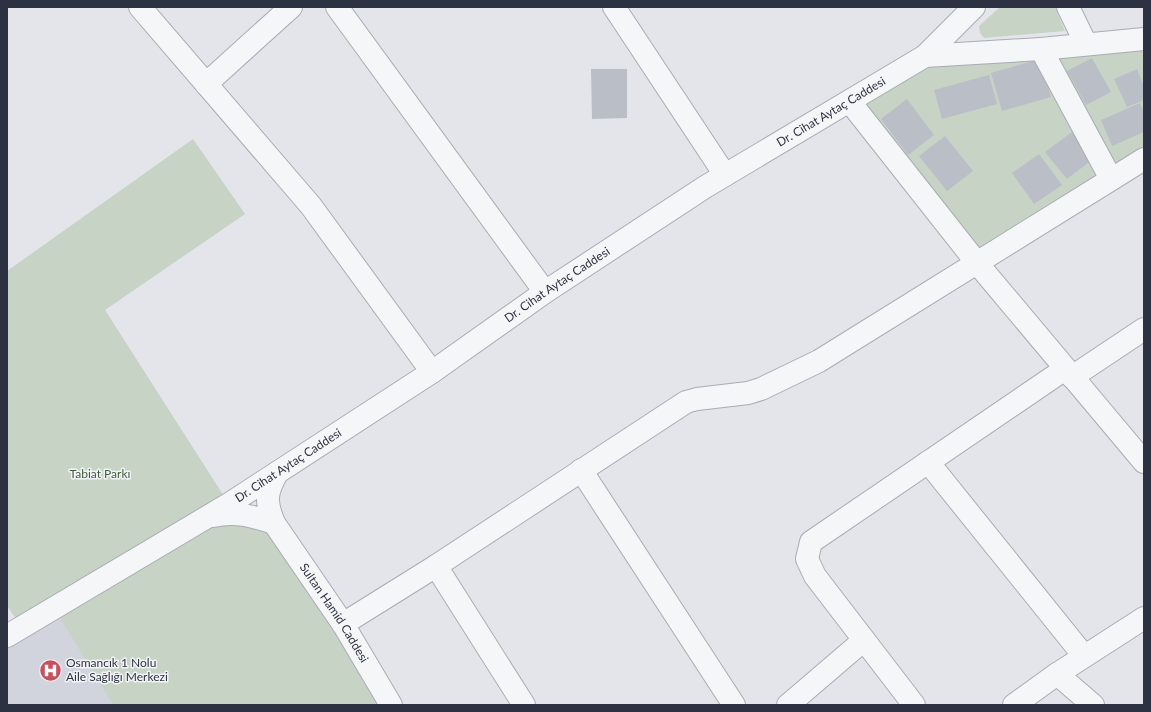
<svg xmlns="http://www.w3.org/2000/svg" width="1151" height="712" viewBox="0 0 1151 712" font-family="Lato,sans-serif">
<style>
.built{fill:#d1d4dc}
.green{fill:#c7d3c4}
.building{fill:#babec7}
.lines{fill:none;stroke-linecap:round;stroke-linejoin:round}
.minor-casing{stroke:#a8acb4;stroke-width:24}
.minor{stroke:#f5f6f8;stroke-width:22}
.labels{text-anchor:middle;stroke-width:3;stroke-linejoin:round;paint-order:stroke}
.street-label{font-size:12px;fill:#2c3241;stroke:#f2f4f7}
.park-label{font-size:12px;fill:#3f5c3a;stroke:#f2f4f7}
.poi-label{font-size:12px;fill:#2c3241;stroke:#f2f4f7;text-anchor:start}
</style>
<rect width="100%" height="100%" fill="#e3e5ea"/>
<!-- built -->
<path class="built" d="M54 607 113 705H7V636Z"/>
<!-- green -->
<path class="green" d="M1000 7H1055L1065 31 984 38 980 33 979 26Z
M1144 39V159L977 263 850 102 925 56Z
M193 139 245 214 105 310 229 504 274 523 380 705H113L54 608 22 627 7 606V271Z"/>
<!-- building -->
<path class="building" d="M1092 58 1111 92 1086 105 1067 71Z
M1040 59 1051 97 1002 111 991 73Z
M591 69H627V118L592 119Z
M1137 69 1144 87V100L1127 107 1114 79Z
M989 75 997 104 942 119 934 90Z
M907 99 934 135 908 155 881 119Z
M1140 103 1144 112V132L1112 146 1101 120Z
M1072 132 1093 159 1067 179 1045 152Z
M945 136 973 171 947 191 919 156Z
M1039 154 1062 185 1034 204 1012 173Z"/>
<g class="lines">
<defs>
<g id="minor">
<path d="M140 7 311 206 432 372"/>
<path d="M337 7 545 292"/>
<path d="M614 7 725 175"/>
<path d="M1068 7 1086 44"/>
<path d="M1041 49 1111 179"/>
<path d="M925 56 974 7"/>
<path d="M206 84 291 7"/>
<path d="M850 102 977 263 1144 462"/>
<path d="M1072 377 1144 329"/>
<path d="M928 462 1084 656"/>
<path d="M581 470 734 705"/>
<path id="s1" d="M277 473C266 493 265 501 274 523L343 624 391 705"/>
<path d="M213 516C235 511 252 516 274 523"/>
<path d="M436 566 524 705"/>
<path d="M343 624 436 566 686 402 697 399 748 393 761 389 819 361 1144 159"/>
<path id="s2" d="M7 636 229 504 432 372 545 292 705 187 925 56 1041 49 1144 39"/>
<path d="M1057 674 1093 705"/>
<path d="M788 705 864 640"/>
<path d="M914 705 815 576 807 559 811 542 1065 369"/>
<path d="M1014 705 1057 674 1144 618"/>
</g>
</defs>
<!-- minor casing -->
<use href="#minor" class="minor-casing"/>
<!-- minor -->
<use href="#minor" class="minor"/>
</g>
<!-- icons -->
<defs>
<symbol id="hospital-disc" viewBox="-11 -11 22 22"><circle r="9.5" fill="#c6505d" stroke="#f2f4f7"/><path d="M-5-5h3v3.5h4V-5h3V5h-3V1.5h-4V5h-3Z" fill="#fff"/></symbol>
</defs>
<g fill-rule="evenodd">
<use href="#hospital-disc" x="38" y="658" width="25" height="25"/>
</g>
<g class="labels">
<!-- street labels -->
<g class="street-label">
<text dy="4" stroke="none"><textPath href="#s2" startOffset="977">Dr. Cihat Aytaç Caddesi</textPath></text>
<text dy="4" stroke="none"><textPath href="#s2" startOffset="653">Dr. Cihat Aytaç Caddesi</textPath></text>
<text dy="4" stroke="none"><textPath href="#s2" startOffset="329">Dr. Cihat Aytaç Caddesi</textPath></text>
<text dy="4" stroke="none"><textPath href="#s1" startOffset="161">Sultan Hamid Caddesi</textPath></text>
</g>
<!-- park labels -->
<g class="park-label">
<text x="100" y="478">Tabiat Parkı</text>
</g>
<!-- poi labels -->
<g class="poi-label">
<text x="66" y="667">Osmancık 1 Nolu<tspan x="66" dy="14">Aile Sağlığı Merkezi</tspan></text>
</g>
</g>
<!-- border -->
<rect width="1151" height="712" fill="none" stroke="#2c3241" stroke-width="16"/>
</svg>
